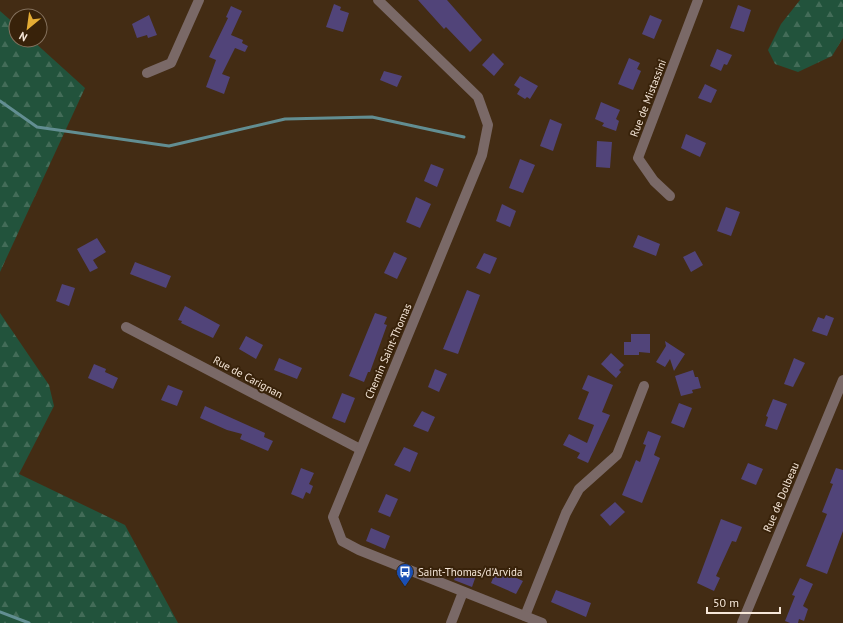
<svg xmlns="http://www.w3.org/2000/svg" width="843" height="623" viewBox="0 0 843 623" font-family="'PT Sans',sans-serif">
<style>
.forest{fill:url(#forest-firs)}
.lines{fill:none;stroke-linecap:round;stroke-linejoin:round}
.stream{stroke:#628e92;stroke-width:3}
.building{fill:#514479}
.minor{stroke:#7a6967;stroke-width:10}
.tertiary{stroke:#7a6967;stroke-width:10}
.labels{text-anchor:middle;stroke-width:4;stroke-linejoin:round;paint-order:stroke}
.street-label{font-size:11px;fill:#f6e7d9;stroke:#38220a}
.poi-label{font-size:11px;fill:#f6e7d9;stroke:#38220a;text-anchor:start}
</style>
<defs>
<pattern id="forest-firs" width="22" height="20" patternUnits="userSpaceOnUse"><rect width="22" height="20" fill="#22533c"/><path d="M5 1l3.5 6h-7zM16 11l3.5 6h-7z" fill="#436c58"/></pattern>
</defs>
<rect width="100%" height="100%" fill="#432c14"/>
<!-- forest -->
<path class="forest" d="M800 0H843V38L832 56 798 72 775 64 768 50 781 24Z
M0 11 16 25V40H32L85 88 0 272Z
M0 313 49 385 54 406 19 474 125 525 178 623H0Z"/>
<g class="lines">
<!-- stream -->
<path class="stream" d="M0 101 37 127 169 146 285 119 372 117 464 137
M0 612 29 623"/>
</g>
<!-- building -->
<path class="building" d="M418 0H447L482 40 470 52 446 27 444 29Z
M334 4 341 7 340 10 349 13 343 32 326 27Z
M738 5 751 10 744 32 730 28Z
M231 6 242 11 231 35 243 40 242 43 248 46 245 52 235 48 222 74 230 77 224 94 206 87 216 60 209 57 228 18 226 17Z
M149 15 157 35 148 38 147 35 137 38 132 24Z
M650 15 662 20 654 39 642 34Z
M717 49 732 55 727 65 724 64 721 71 710 66Z
M493 53 504 64 494 76 482 65Z
M629 58 640 63 637 69 641 71 633 90 618 84Z
M384 71 402 76 397 87 380 80Z
M520 76 538 86 530 99 527 97 525 99 517 94 520 89 514 85Z
M705 84 717 90 711 103 698 98Z
M601 102 620 110 616 119 619 121 616 131 602 126 604 123 595 119Z
M550 119 562 124 553 151 540 146Z
M686 134 706 143 700 157 681 148Z
M597 141 612 142 610 168 596 167Z
M520 159 535 165 523 193 509 188Z
M431 164 444 169 437 187 424 181Z
M416 197 431 204 420 228 406 222Z
M502 204 516 211 510 227 496 221Z
M726 207 740 212 731 236 717 231Z
M638 235 660 244 656 256 633 247Z
M97 238 106 252 93 260 98 268 90 272 77 249Z
M695 251 703 265 691 272 683 257Z
M394 252 407 258 397 279 384 273Z
M484 253 497 258 490 274 476 268Z
M135 262 171 276 166 288 130 274Z
M62 284 75 288 69 306 56 301Z
M467 290 480 295 458 354 443 349Z
M185 306 220 325 213 338 181 323 182 321 178 320Z
M375 313 387 317 384 324 387 325 370 372H368L364 382 349 376Z
M826 315 834 318 827 336 812 331 818 317 824 319Z
M631 334H650V353L639 352V355H624V342H631Z
M246 336 263 345 256 359 239 349Z
M665 341 685 354 674 371 670 359 665 367 656 362 666 346Z
M611 353 624 365 619 370 621 372 616 378 601 364Z
M279 358 302 368 297 379 274 370Z
M794 358 805 363 793 387 784 384Z
M94 364 106 369 105 372 118 378 113 389 88 378Z
M435 369 447 374 439 392 428 387Z
M693 370 695 377H698L701 388 692 390 693 393 681 396 675 376Z
M588 375 613 385 602 412 610 415 588 463 577 458 580 453 563 445 569 434 587 443 594 425 578 419 589 392 582 389Z
M168 385 183 391 177 406 161 400Z
M342 393 355 398 345 423 332 418Z
M773 399 787 404 777 430 765 426 768 417 766 416Z
M679 403 692 408 684 428 671 423Z
M205 406 265 433 264 437 273 441 268 451 240 439 242 434 227 430 200 418Z
M422 411 435 417 428 432 413 426Z
M648 431 661 436 654 455 660 458 642 503 622 495 636 460 640 462 646 445 643 444Z
M404 447 418 453 410 472 394 465Z
M748 463 763 469 756 485 741 479Z
M301 468 314 473 309 484 313 486 310 494 306 492 303 499 291 494Z
M836 468 843 470V531L827 574 806 566 827 514 822 512 833 484 830 483Z
M386 494 398 499 390 517 378 512Z
M615 502 625 512 610 526 600 515Z
M721 519 742 527 736 542 732 541 716 576 720 578 714 591 697 583Z
M371 528 390 536 385 549 366 541Z
M466 569 477 573 472 587 454 580 458 571 464 573Z
M497 569 523 581 516 594 491 583Z
M800 578 813 584 803 606 808 609 804 621 799 619 798 623H790L785 621 795 596 792 595Z
M556 590 591 603 586 617 551 602Z"/>
<g class="lines">
<!-- minor -->
<path class="minor" d="M147 73 171 63 199 0
M670 196 654 181 638 158 698 0
M126 327 360 449
M525 616 566 513 579 489 617 455 644 386
M451 623 463 592
M742 623 843 380"/>
<!-- tertiary -->
<path class="tertiary" d="M378 0 478 97 488 125 482 155 333 517 342 541 359 550 542 623"/>
</g>
<!-- icons -->
<defs>
<symbol id="bus-pin" viewBox="-11 -11 22 30"><path d="M0 17L-7.5 6A9.5 9.5 0 1 1 7.5 6Z" fill="#1a4fb4" stroke="#38220a"/><path d="M-5-6H5V4H4V6H2V4H-2V6H-4V4H-5ZM-3.5-4V0h7V-4ZM-3.5 1.2v1.5H-2V1.2ZM2 1.2v1.5H3.5V1.2Z" fill="#fff"/></symbol>
</defs>
<g fill-rule="evenodd">
<use href="#bus-pin" x="395" y="562" width="20" height="27"/>
</g>
<g class="labels">
<!-- street labels -->
<g class="street-label">
<text transform="translate(648 98) rotate(-69)" y="4">Rue de Mistassini</text>
<text transform="translate(388 351) rotate(-67)" y="4">Chemin Saint-Thomas</text>
<text transform="translate(248 377) rotate(28)" y="4">Rue de Carignan</text>
<text transform="translate(781 497) rotate(-67)" y="4">Rue de Dolbeau</text>
</g>
<!-- poi labels -->
<g class="poi-label">
<text x="418" y="576">Saint-Thomas/d'Arvida</text>
</g>
</g>
<!-- north arrow -->
<g transform="translate(28 28) rotate(209)"><circle r="19" fill="#38220a" stroke="#84715d"/>
<path d="M0-3L7 15L0 10L-7 15Z" fill="#e5ad35"/>
<text y="-6" font-size="11" font-weight="bold" text-anchor="middle" fill="#f6e7d9">N</text>
</g>
<!-- scale -->
<path d="M707 607v6h73v-6" fill="none" stroke="#f6e7d9" stroke-width="2"/>
<text x="713" y="607" font-size="12" fill="#f6e7d9" stroke="#38220a" stroke-width="3" paint-order="stroke">50 m</text>
</svg>
